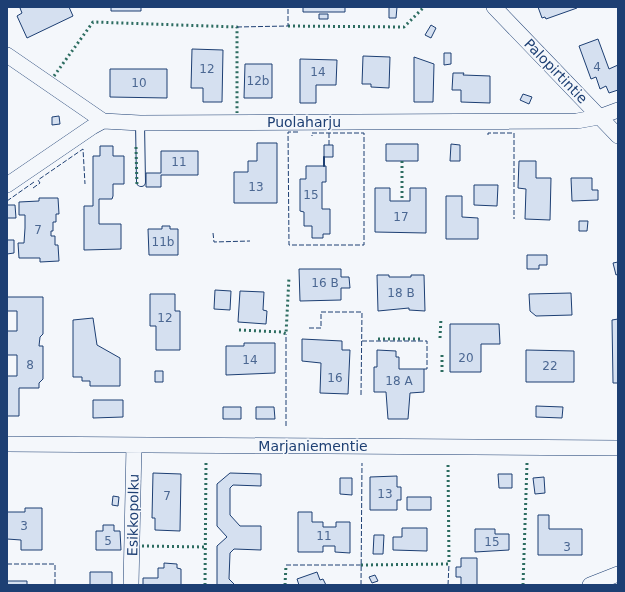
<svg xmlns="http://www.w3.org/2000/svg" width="625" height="592" viewBox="0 0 625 592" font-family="'DejaVu Sans',sans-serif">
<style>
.building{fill:#d5e0f0;stroke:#1d3f73}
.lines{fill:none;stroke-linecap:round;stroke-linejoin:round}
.lane-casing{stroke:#1d3f73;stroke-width:10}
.street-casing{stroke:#1d3f73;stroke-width:16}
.lane{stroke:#f4f7fb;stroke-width:8}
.street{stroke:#f4f7fb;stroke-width:15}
.hedge{stroke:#2c6c60;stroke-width:3;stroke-dasharray:2 3;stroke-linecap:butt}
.fence{stroke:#1d3f73;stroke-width:1;stroke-dasharray:5 2;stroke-linecap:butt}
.wall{stroke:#1d3f73;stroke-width:2}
.labels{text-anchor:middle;stroke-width:3;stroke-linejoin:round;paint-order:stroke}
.number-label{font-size:12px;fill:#4b6792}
.street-label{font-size:14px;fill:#1d3f73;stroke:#f4f7fb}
</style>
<rect width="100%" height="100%" fill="#f4f7fb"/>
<!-- building -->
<path class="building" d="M23 7H69L73 16 27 38 17 16 22 13 20 8Z
M111 7H141V11H111Z
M303 7H345V12H303Z
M389 7H397L396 18H389Z
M538 7H577V8L546 19 545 17 542 18Z
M319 14H328V19H319Z
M431 25 436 28 431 38 425 35Z
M598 39 609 69 618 65V90L609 93 606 86 600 89 596 77 591 79 579 46Z
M192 49 223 50 222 102H203V88H191Z
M444 53H451V64L444 65Z
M363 56 390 57 389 88 371 87V84H362Z
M414 57 434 64 433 102H414Z
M300 59 337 60 336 85H316V103H300Z
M245 64H272V98H244Z
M110 69H167V98L110 97Z
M453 73H464L463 75 490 76V103L461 102V90H452Z
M523 94 532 97 529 104 520 100Z
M59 116 60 124 52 125V117Z
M257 143H277V203H234V172H248V161H257Z
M386 144H418V161H386Z
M451 144 460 145V161H450Z
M324 145H333V157H324Z
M100 146H113V156H124V184H113V196L112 199H99V224H121V249L84 250V206H93V156H100Z
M161 151H198V175H161V187H146V173H161Z
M519 161H536V178H551L550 220 525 219 526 189 518 188Z
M306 166H326V182H322V209H330V234H323V238H312V226H304V212L300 211V179H306Z
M571 178H592V190H598V200L572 201Z
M474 185H498L497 206 474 205Z
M375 188H390V201H410V188H426V233L375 232Z
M446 196H462V217L478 218V239H446Z
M39 198H58L59 214H56V222H53V231H51V236H55V245H58L59 261 40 262V258H19L18 243H24L25 228V215H19V202L39 201Z
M7 205H15L16 218H7Z
M579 221H588L587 231H579Z
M162 226H170V229H178V255H149L148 229H162Z
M7 240H14V253L7 254Z
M527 255H547V265H539V269H527Z
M618 262V274L616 275 613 263Z
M299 269H341V277H349L350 288H341V300L300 301Z
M377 275H389V277H411V275H424L425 311 409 310V308L378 311Z
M215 290 231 291 230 310 214 309Z
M240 291 264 292 263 310 267 311 266 324 238 322Z
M571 293 572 315 536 316 530 311 529 294Z
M150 294H175V311H180V350H156V326H150Z
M7 297H43V334L40 337 39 346H43V379L39 383V388H19V416H7V376H17V355H7V331H17V311H7Z
M93 318 97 345 120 358V386H90V381H82V377H73V320Z
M618 319V383H613L612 320Z
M450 324H499L500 344H481V372H450Z
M302 339 342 341V350H350L348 394 320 393 321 363 302 361Z
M244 343H275V373L226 375V346H244Z
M377 350 396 351V357H399V369H424V392L410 393 408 419H388L386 392H374V367H377Z
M526 350 574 351V382H526Z
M155 371H163V382H155Z
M93 400H123V417L93 418Z
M536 406 563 407 562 418 536 417Z
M223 407H241V419H223Z
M256 407H274L275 419H256Z
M153 473 181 474 180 531 155 530V518H152Z
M230 473 261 474V486L233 485 230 488V515L240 526H261V550L234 549 230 553 229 579 235 585H217V546L227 537 217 526V484Z
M498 474H512V488H499Z
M397 476V487H401V500H397V510H370V477Z
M544 477 545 493 535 494 533 478Z
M340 478H352V495L340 494Z
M113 496 119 497 118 506 112 505Z
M407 497H431V510H407Z
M25 508H42V550H21V540L7 539V512H25Z
M298 512H312V522H323V527H336V522H350V553L335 552V546H323V552H298Z
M538 515H549V529H582V555H538Z
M103 525H114V531H120L121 550H96V531H103Z
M402 528H427V551L393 550V537H402Z
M475 529H495V534H509V550L475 552Z
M374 535H384L383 554H373Z
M461 558H477V585H461V577H456V567H461Z
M164 563 177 564V568L181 569V585H143V578H158V568H164Z
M90 572H112V585H90Z
M317 572 320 580 323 579 326 585H299L297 579Z
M375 575 378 581 372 583 369 577Z
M7 581H27V585H7Z"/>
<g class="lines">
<defs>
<path id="lane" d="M140 123 141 182"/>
<path id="street" d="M494 7 618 136
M7 55 103 121
M7 185 92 127 103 121 140 123 577 121 599 117 618 110
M7 444 618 448
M131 585 134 445
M590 585 618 574"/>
</defs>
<!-- lane casing -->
<use href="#lane" class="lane-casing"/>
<!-- street casing -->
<use href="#street" class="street-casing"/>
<!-- lane -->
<use href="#lane" class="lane"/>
<!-- street -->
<use href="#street" class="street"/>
<!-- hedge -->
<path class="hedge" d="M288 26 404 27 424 7
M54 76 93 22 237 27V113
M136 147 137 187
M402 161V198
M239 330 282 332 286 334 289 277
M440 338 441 318
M378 339H423
M442 372V355
M142 546 205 547
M361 565 449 564 448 463
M205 585 206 462
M285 585 286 565
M523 585 527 463"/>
<!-- fence -->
<path class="fence" d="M237 27 288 26V7
M298 132H288L289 245H364V133H312V136
M329 133V145
M488 135V133H514V219
M33 188 40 183 38 180 83 149 85 184
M7 201 34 182
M213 233 214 242 250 241
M309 328H321V312H362L361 395
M362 341H427V369H424
M286 426V334
M7 564H55V585
M286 565H361
M361 585 362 463
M448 585 449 564"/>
<!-- wall -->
<path class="wall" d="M324 157V166"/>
</g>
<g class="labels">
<!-- number labels -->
<g class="number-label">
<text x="597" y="71">4</text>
<text x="207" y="73">12</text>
<text x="318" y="76">14</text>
<text x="258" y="85">12b</text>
<text x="139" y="87">10</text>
<text x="179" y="166">11</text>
<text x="256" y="191">13</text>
<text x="311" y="199">15</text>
<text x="401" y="221">17</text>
<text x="38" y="234">7</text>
<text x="163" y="246">11b</text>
<text x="325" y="287">16 B</text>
<text x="401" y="297">18 B</text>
<text x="165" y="322">12</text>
<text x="466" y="362">20</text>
<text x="250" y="364">14</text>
<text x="30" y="369">8</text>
<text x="550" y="370">22</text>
<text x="335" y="382">16</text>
<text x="399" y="385">18 A</text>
<text x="385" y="498">13</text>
<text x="167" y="500">7</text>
<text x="24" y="530">3</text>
<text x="324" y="540">11</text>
<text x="108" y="545">5</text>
<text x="492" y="546">15</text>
<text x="567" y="551">3</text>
</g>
<!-- street labels -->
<g class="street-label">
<text transform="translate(556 71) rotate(46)" y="5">Palopirtintie</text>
<text x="304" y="127">Puolaharju</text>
<text x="313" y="451">Marjaniementie</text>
<text transform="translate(133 515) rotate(-89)" y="5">Esikkopolku</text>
</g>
</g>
<!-- border -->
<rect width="625" height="592" fill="none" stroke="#1d3f73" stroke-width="16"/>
</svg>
